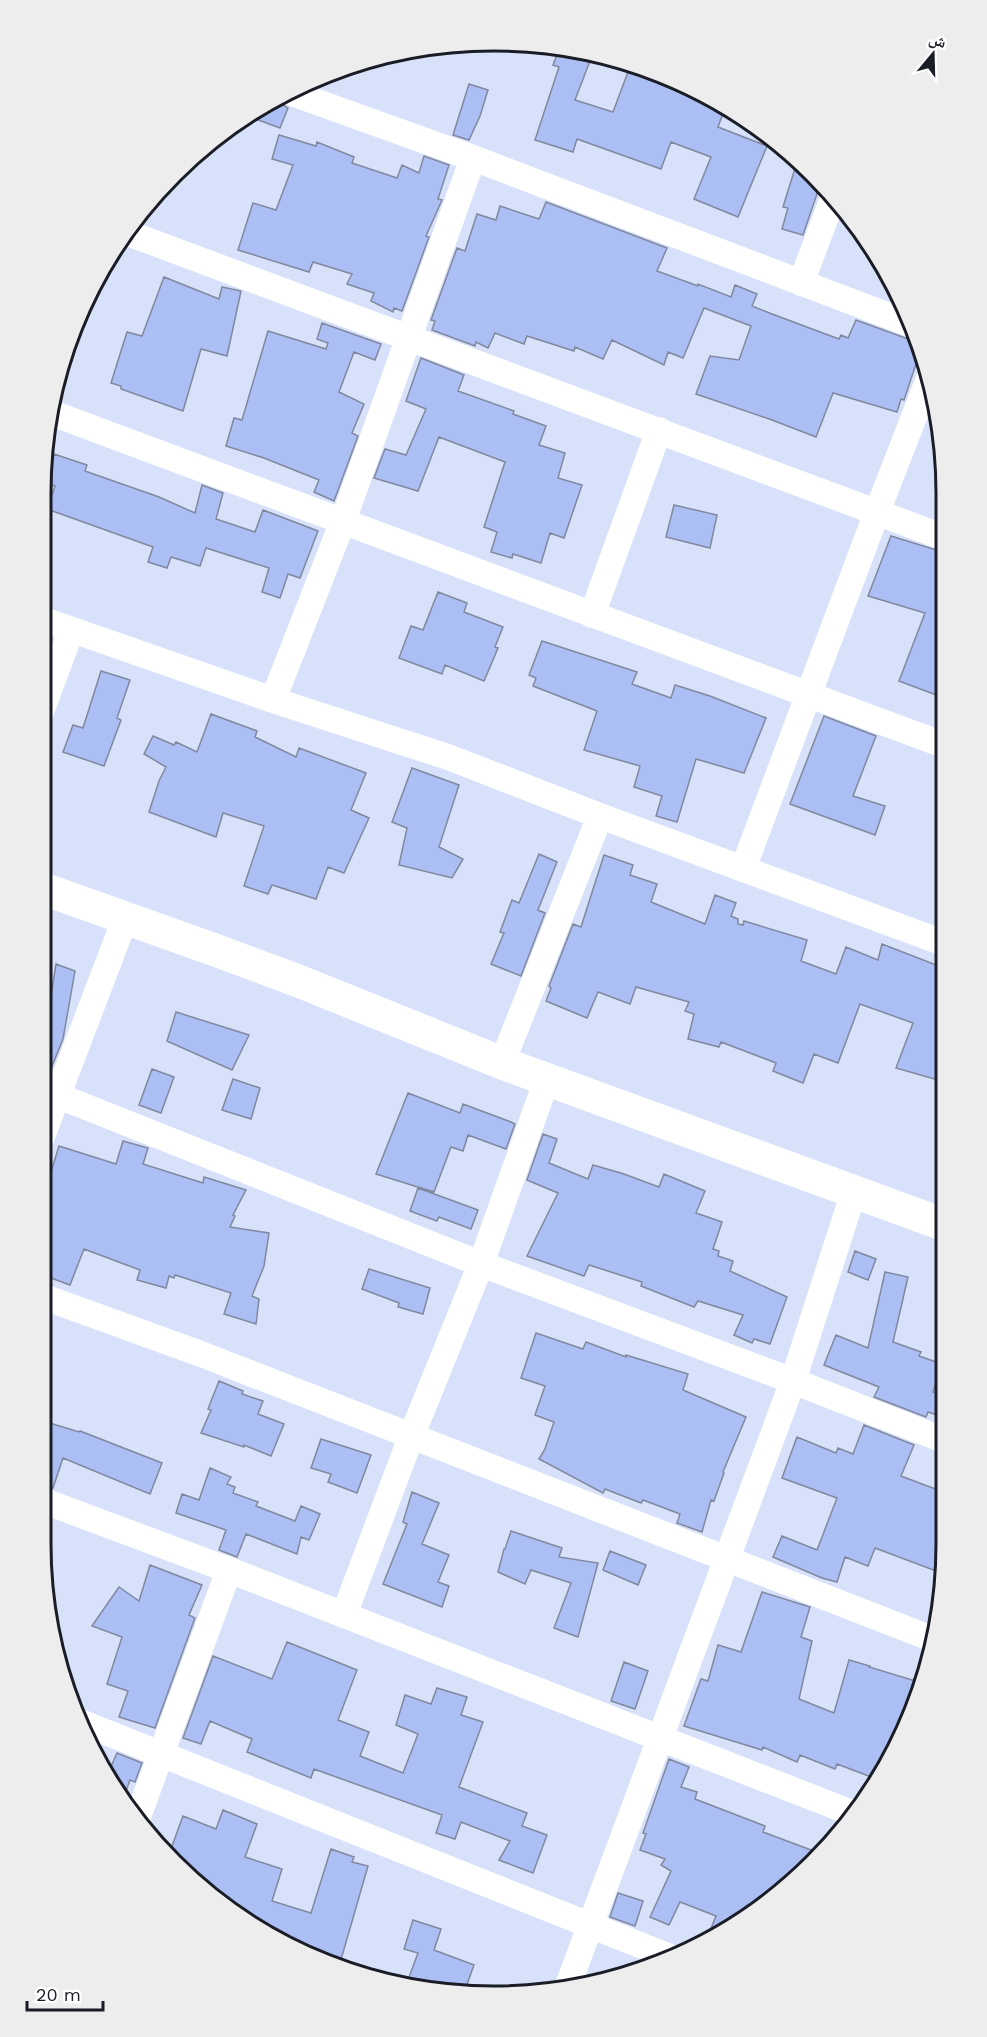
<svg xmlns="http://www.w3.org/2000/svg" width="987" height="2037" viewBox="0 0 987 2037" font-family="'Work Sans','Noto Naskh Arabic',sans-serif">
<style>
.building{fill:#acbff4;stroke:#80889f;stroke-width:1.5}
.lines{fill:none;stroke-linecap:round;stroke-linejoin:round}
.minor{stroke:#fff;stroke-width:26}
.secondary{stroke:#fff;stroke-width:33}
.rim{fill:none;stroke:#1a1d26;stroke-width:3}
</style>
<rect width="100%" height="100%" fill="#d8e1fa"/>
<!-- building -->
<path class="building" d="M560 47 582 49 593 53 575 100 613 112 631 64 667 75 725 108 718 127 767 146 738 217 694 199 711 157 671 142 661 169 577 139 573 152 535 140 559 67 553 65Z
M469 84 488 90 480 116 469 140 453 135Z
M276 99 278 102 288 108 280 128 245 115Z
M279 135 316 146 317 142 354 157 352 163 397 178 402 165 419 173 424 156 449 165 438 199 442 200 426 236 429 237 402 311 394 308 393 312 371 301 374 293 347 284 352 274 313 262 309 272 238 250 253 203 276 210 293 165 272 159Z
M797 162 820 185 803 235 782 229 788 208 783 207Z
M546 202 667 248 657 271 698 286V284L731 297 735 285 757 294 752 306 772 314 839 339 841 335 848 338 856 320 908 339H917L920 352 904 400 901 399 897 412 833 393 816 437 772 420 696 394 710 356 739 360 751 326 704 308 683 358 668 352 664 365 612 340 603 359 575 347 574 351 527 336 524 344 495 333 488 348 476 342 475 346 432 330 435 321 431 320 457 248 465 251 477 214 496 220 500 206 539 219Z
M164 277 219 299 222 287 241 291 227 356 201 349 183 411 121 389V386L111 383 127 332 142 336Z
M322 323 381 344 375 360 354 352 339 392 364 404 352 433 358 436 334 501 314 492 319 480 264 458 226 446 234 418 242 420 268 331 326 349 328 343 317 339Z
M421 358 464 375 458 391 514 411 513 414 546 426 539 445 565 453 558 478 582 485 564 538 550 533 541 563 513 554 512 558 491 552 497 532 484 527 505 462 439 437 418 491 374 478 385 449 406 455 426 409 406 401Z
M54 454 87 465 85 471 159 497 195 513 202 485 223 493 216 519 255 532 263 510 318 531 300 578 288 574 280 598 262 592 269 568 206 548 200 566 171 557 167 568 148 562 153 547 47 509 55 486 46 483Z
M674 505 717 515 710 548 666 537Z
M891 536 943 552 944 698 899 681 925 613 868 596Z
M438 592 467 603 464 612 503 627 495 647 498 648 484 681 445 665 442 674 399 658 411 626 423 630Z
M542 641 637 672 632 684 671 698 675 685 710 696 766 718 744 773 696 759 677 822 656 816 662 796 634 787 640 766 584 750 597 711 533 686 536 678 529 675Z
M101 671 130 680 117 718 121 720 104 766 63 752 73 725 83 728Z
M211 714 257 731 255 737 296 757 299 748 366 773 351 810 369 818 344 873 328 867 316 899 272 885 268 894 244 886 264 826 223 813 216 837 149 812 159 781 166 767 144 754 153 736 174 745 176 742 197 752Z
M824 716 876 736 853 796 885 806 875 835 790 804Z
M412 768 459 785 439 847 463 859 452 878 399 865 407 828 392 822Z
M539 854 557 862 538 910 545 913 521 976 491 964 504 933 500 932 512 900 519 903Z
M604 855 633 865 630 875 657 884 651 902 705 924 715 895 736 903 731 916 738 919V924L743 925 744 921 807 940 801 961 836 974 846 947 878 960 882 944 944 968 945 1082 896 1068 913 1023 860 1004 838 1063 814 1054 803 1083 773 1071 776 1063 721 1042 719 1047 688 1039 694 1014 685 1011 689 1002 636 987 630 1004 598 992 587 1018 546 1001 551 988 549 986 573 924 581 927Z
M56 964 75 971 63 1039 48 1076 40 1074V1020L47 1022Z
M176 1012 249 1035 232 1070 167 1041Z
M152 1069 174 1077 161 1113 139 1105Z
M233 1079 260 1088 251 1119 222 1110Z
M408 1093 460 1113 463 1104 511 1122 515 1124 506 1149 468 1135 463 1151 451 1147 434 1192 376 1174Z
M543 1134 557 1139 549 1163 588 1179 593 1165 624 1174 659 1187 664 1174 705 1191 696 1213 722 1222 713 1249 719 1251 718 1256 733 1261 730 1271 787 1297 770 1344 754 1339 752 1343 734 1335 743 1315 698 1301 694 1307 641 1286 642 1282 589 1265 584 1276 527 1256 558 1193 527 1180Z
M123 1141 148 1148 143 1164 203 1183 204 1177 246 1190 233 1215 235 1216 230 1227 269 1233 264 1266 252 1296 259 1299 256 1324 224 1314 231 1293 175 1275 174 1278 169 1276 166 1288 137 1280 140 1270 84 1249 70 1285 40 1274V1191L45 1192 59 1146 116 1164Z
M418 1188 478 1210 471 1229 439 1217 437 1221 410 1211Z
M855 1251 876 1259 868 1280 848 1272Z
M369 1269 430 1288 423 1314 398 1307 399 1303 362 1289Z
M885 1272 908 1277 893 1342 921 1352 919 1356 942 1364 933 1392 946 1396V1418L928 1412 926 1417 874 1397 879 1387 824 1365 836 1335 868 1348Z
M536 1333 583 1349 586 1342 626 1357V1355L688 1374 683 1390 746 1417 723 1472 724 1473 714 1501 711 1500 702 1532 677 1523 680 1514 643 1500 641 1503 605 1489 603 1493 539 1459 545 1449 554 1422 535 1415 545 1386 521 1378Z
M219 1381 243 1391 242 1394 263 1401 258 1414 284 1424 271 1456 244 1445V1447L201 1433 211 1410 208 1409Z
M40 1420 79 1432 80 1431 162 1463 150 1494 63 1458 53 1488 40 1485Z
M864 1425 914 1445 901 1476 946 1493V1544L944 1574 875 1548 868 1566 845 1557 837 1582 822 1578 773 1557 782 1536 817 1550 837 1498 782 1478 797 1437 836 1453 838 1448 853 1454Z
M321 1439 371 1455 357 1493 328 1482 331 1474 311 1468Z
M210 1468 231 1477 227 1484 235 1487 233 1493 258 1502 256 1506 295 1521 301 1506 320 1514 309 1540 301 1537 297 1554 246 1534 237 1557 219 1550 226 1530 176 1513 182 1494 199 1500Z
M412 1492 439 1503 422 1544 449 1555 438 1582 449 1586 442 1607 383 1584 407 1524 403 1522Z
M511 1531 562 1548 559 1557 598 1563 578 1637 554 1628 571 1583 531 1570 525 1584 498 1572 504 1549H505Z
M610 1551 646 1565 638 1585 603 1570Z
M150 1565 202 1585 189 1615 195 1618 155 1728 119 1717 128 1691 107 1684 122 1637 92 1626 119 1587 139 1601Z
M762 1592 810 1607 801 1637 812 1641 799 1699 834 1713 849 1660 870 1666 869 1667 922 1683 912 1717 874 1778 837 1764 835 1769 800 1755 797 1762 763 1747 762 1750 684 1726 701 1679 708 1681 718 1645 741 1652Z
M287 1642 357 1670 338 1720 369 1732 360 1756 403 1773 418 1734 396 1725 405 1695 431 1704 437 1688 467 1697 461 1715 483 1722 459 1787 527 1813 522 1826 547 1835 533 1873 499 1860 510 1841 461 1822 455 1839 436 1833 442 1815 314 1769 311 1778 247 1752 252 1739 210 1721 201 1744 183 1738 213 1656 272 1679Z
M624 1662 648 1671 635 1709 611 1701Z
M117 1753 142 1763 135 1782 130 1780 123 1799 110 1773V1769Z
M669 1759 689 1767 681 1787 697 1792 695 1799 765 1826 763 1832 822 1854 770 1903 705 1943 716 1916 680 1902 669 1925 650 1917 671 1871 661 1865 665 1859 640 1850 646 1834 643 1833Z
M223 1810 257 1824 245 1857 282 1869 272 1901 311 1913 331 1849 354 1857 352 1862 368 1866 340 1963 267 1936 195 1884 151 1837 172 1846 183 1816 216 1829Z
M618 1893 643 1901 635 1926 610 1917Z
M413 1920 441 1929 434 1950 474 1965 465 1990 405 1988 418 1953 404 1949Z"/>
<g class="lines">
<!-- minor -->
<path class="minor" d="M289 92 473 158 913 325
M125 232 943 537
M801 283 833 198
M49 412 944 745
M592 615 659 430
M41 619 273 700 448 757 600 816 944 943
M273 700 343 521 473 158
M41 712 71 631
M743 869 877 512 928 381
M502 1063 600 816
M41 1089 481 1264 793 1381 946 1441
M41 1139 125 919
M41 1296 201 1354 935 1640
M41 1500 229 1570 852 1813
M344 1615 411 1437 481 1264 547 1079
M83 1723 670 1957
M136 1822 229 1570
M567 1988 793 1381 854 1191"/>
<!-- secondary -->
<path class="secondary" d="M41 888 215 950 301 982 502 1063 945 1225"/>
</g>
<!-- crop -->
<path d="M0 0H987V2037H0ZM493 51H494A442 442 0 0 1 936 493V1544A442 442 0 0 1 494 1986H493A442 442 0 0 1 51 1544V493A442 442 0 0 1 493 51Z" fill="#ededee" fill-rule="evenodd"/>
<path class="rim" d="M493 51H494A442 442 0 0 1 936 493V1544A442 442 0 0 1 494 1986H493A442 442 0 0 1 51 1544V493A442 442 0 0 1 493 51Z"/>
<!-- north arrow -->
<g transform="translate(933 54) rotate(19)" stroke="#ffffff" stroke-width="4.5" paint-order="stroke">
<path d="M0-4.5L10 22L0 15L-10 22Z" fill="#1a1d26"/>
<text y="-9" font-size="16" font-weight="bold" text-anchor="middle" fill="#1a1d26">ش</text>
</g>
<!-- scale -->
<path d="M27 2001v9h76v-9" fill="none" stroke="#1a1d26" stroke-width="3"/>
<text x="36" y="2001" font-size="18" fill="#1a1d26" stroke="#ffffff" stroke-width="4.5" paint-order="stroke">20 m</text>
</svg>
